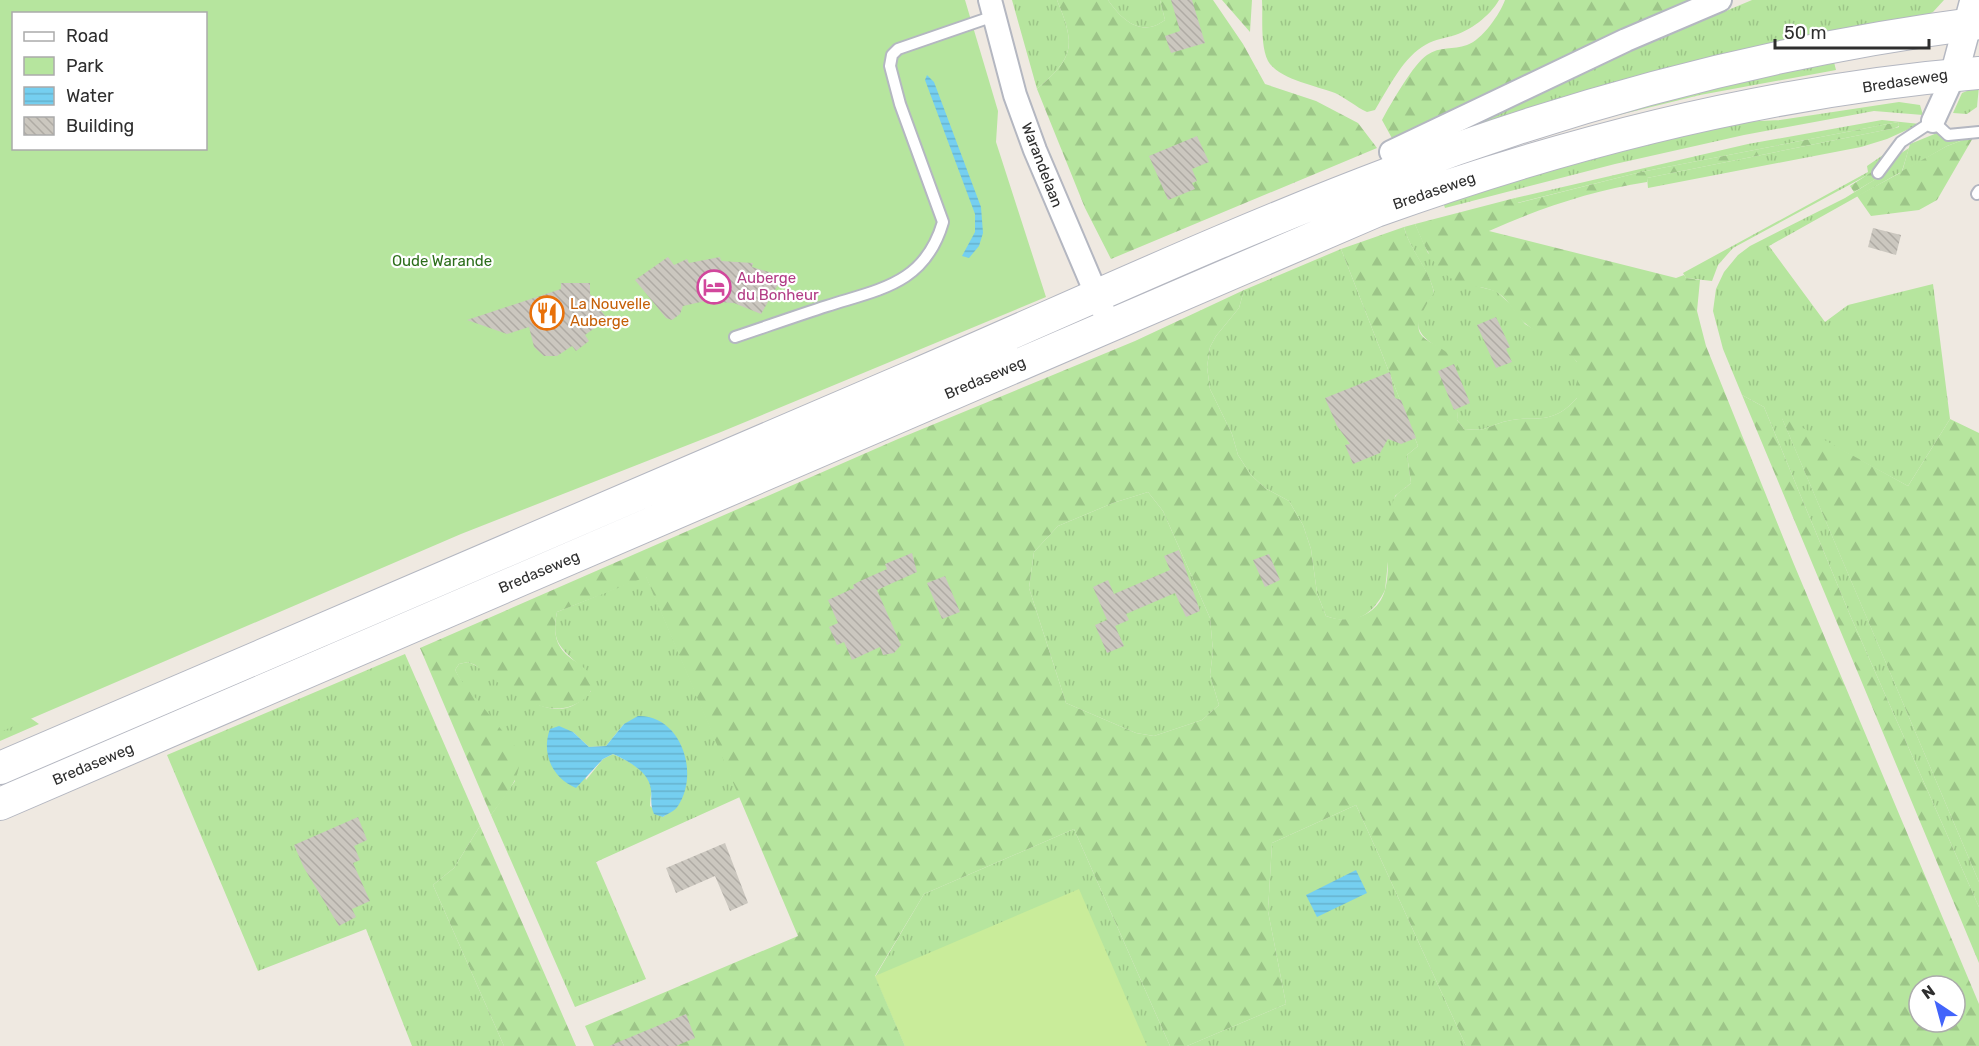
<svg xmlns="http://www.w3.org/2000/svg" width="1979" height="1046" viewBox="0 0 1979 1046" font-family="Rubik,sans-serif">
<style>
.grass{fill:url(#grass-tufts);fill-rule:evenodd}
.forest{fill:url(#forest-firs);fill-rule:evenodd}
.park{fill:#b6e59e;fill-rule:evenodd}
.pitch{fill:#c9ec9a}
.water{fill:url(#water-rules)}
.building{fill:url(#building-back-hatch)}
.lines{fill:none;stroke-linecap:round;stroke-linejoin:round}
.service-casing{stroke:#b4b7c1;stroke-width:14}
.minor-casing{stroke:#b4b7c1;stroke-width:26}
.tertiary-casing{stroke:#b4b7c1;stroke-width:30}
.secondary-casing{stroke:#b4b7c1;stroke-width:34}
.service{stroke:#fff;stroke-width:10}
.minor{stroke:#fff;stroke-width:22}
.tertiary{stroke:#fff;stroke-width:27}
.secondary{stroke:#fff;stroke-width:32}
.labels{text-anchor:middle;stroke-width:4.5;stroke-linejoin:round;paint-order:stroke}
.street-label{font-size:15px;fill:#2e2e2e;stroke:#fff}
.park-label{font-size:15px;fill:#2c6e1b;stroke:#fff}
.hotel-label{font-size:15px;fill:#b23c85;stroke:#fff;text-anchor:start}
.food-label{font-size:15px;fill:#c56008;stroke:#fff;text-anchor:start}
</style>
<defs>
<pattern id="grass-tufts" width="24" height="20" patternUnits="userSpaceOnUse" patternTransform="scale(1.5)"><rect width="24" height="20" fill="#b6e59e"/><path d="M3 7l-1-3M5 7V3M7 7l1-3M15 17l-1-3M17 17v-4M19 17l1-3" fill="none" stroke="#9dc588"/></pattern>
<pattern id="forest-firs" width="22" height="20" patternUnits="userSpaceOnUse" patternTransform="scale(1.5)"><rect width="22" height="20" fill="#b6e59e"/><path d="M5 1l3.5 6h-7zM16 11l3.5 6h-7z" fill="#9dc588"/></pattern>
<pattern id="water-rules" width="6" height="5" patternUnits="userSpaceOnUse" patternTransform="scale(1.5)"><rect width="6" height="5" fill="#75cff0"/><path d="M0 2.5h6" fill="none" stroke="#66b2ce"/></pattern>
<pattern id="building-back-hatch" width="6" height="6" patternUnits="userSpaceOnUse" patternTransform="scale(1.5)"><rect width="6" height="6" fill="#cbc7bf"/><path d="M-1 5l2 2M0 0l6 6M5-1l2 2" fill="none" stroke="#afaba4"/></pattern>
</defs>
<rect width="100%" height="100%" fill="#efe9e1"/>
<!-- grass -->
<path class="grass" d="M1012 0H1057C1076 46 1074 57 1037 89Z
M1108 0H1160L1165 20C1141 38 1122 20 1108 0Z
M1262 0H1499C1490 16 1470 31 1452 36 1441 39 1432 40 1422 47 1401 61 1388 89 1375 110L1367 112C1356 107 1346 98 1335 93 1317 86 1278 79 1268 61 1260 45 1263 17 1262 0Z
M1752 0H1944L1933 12 1915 21 1397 159 1486 112Z
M1833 58 1836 70 1700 95 1582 124 1555 127Z
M1979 86 1977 107 1967 114 1953 113 1962 93Z
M1899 102 1920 105 1923 115 1874 111 1744 135 1615 164 1445 208 1442 199 1720 123 1780 120Z
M1882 120 1920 124 1887 139 1861 147 1648 188 1647 178 1895 128 1899 127 1898 122 1641 172 1517 203 1515 198 1748 144Z
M1937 133 1954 141 1979 134 1947 146 1902 172 1910 144Z
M1886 153 1873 172 1733 248 1718 265 1712 281 1686 278 1683 273 1868 172 1867 166Z
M1900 164 1901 172 1769 246 1825 322 1848 305 1933 284 1950 419 1908 486 1782 418 1979 882V907L1850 615 1764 407 1742 395 1723 349 1713 311 1716 289 1724 272 1738 255 1750 246 1845 198Z
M1415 224 1428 253 1480 287 1496 291 1510 304 1525 324 1566 348 1577 362V398C1548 430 1533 412 1500 423 1482 429 1486 431 1464 429L1457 420 1460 371C1453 363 1446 353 1437 347 1408 328 1417 318 1434 292 1429 269 1410 251 1404 227Z
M1341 249 1418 446 1407 455 1411 483 1395 496 1385 590C1373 615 1354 627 1326 616L1317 593 1311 549 1303 525 1289 501 1265 488 1251 475 1238 455 1232 434 1210 389 1207 367 1210 347 1216 336 1239 308 1244 290Z
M1148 492 1163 511 1210 618 1213 651 1210 675 1219 705 1202 720 1154 736 1136 733 1066 703 1029 588 1034 552 1058 526 1113 503Z
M646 576 740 797 596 862 646 979 575 1007 491 815 515 781 455 670 459 664 468 662C505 677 551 739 591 691 588 683 585 671 579 665 560 647 551 642 557 612ZM624 724 678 806 663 817 650 806C650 800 652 791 651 786 648 770 626 760 613 754L603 759 586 780 573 732 589 747 606 746Z
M405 654 480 826 454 868 433 885 504 1046H412L366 929 258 971 167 755Z
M0 692 13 706 39 724 0 741Z
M1356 805 1466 1046H1187L1286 1004 1268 911 1272 843Z
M1074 829 1170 1046H905L875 977 924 894Z"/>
<!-- forest -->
<path class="forest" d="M1057 0H1108C1122 20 1141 38 1165 20L1160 0H1213L1243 44 1265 84 1316 101 1358 123 1377 148 1111 259 1085 208 1037 89C1074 57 1076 46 1057 0Z
M1222 0H1252L1250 32Z
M1505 0H1697L1394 142 1382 120C1390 105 1414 63 1427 55 1440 46 1453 50 1467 45 1482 40 1500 14 1505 0Z
M1898 122 1899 126 1895 128 1647 178V182C1591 191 1540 208 1489 231L1676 278 1684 275 1686 278 1700 280 1697 311 1706 346 1793 562 1979 1004V1046H1466L1356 805 1272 843 1268 911 1286 1004 1187 1046H1170L1074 829 924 894 875 976 905 1046H594L585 1026 798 936 646 577 557 612C546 663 587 656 592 681 594 688 589 696 583 700 546 726 503 686 475 665L468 662 459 664 455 670 461 680 518 750C525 775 505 796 491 815L420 648 898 439 1135 341 1244 290 1239 308 1216 336 1210 347 1207 367 1210 389 1232 434 1238 455 1251 475 1265 488 1289 501 1303 525 1311 549 1317 593 1326 616C1349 625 1378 616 1385 590 1393 559 1381 528 1394 499 1397 492 1406 488 1411 483L1407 455 1418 446 1341 249 1404 227C1410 251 1430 269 1434 293 1394 351 1442 332 1459 368 1465 381 1458 406 1457 420L1464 429C1486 431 1482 429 1500 423 1533 412 1548 430 1577 398V362C1558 340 1545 340 1526 324 1514 315 1509 297 1494 291 1483 286 1470 287 1458 282 1435 272 1424 246 1415 224L1515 198 1518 203 1641 172ZM1148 492 1163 511 1210 618 1213 651 1210 675 1219 705 1202 720 1154 736 1136 733 1066 703 1029 588 1034 552 1058 526 1113 503ZM1919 986H1955V1022H1919Z
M1974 136 1937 200 1919 210 1871 216 1857 196 1900 173V165L1854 192 1850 186 1909 148 1902 171 1947 146Z
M1742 395 1764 407 1850 615 1979 907V963Z
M1781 416 1908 486 1950 419 1979 433V882Z
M480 826 576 1046H504L433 885 454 868Z"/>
<!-- park -->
<path class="park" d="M0 0H965L998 111 996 142 1046 297 721 432 461 534 0 732ZM14 14H206V148H14Z"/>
<!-- pitch -->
<path class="pitch" d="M1079 889 1147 1046H905L875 976Z"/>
<!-- water -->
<path class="water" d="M927 75 934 82 981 207 983 233 979 246 969 258 962 256 975 232V214L925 80Z
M638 716C681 715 700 773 678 806 675 811 667 814 663 817L654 814C649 803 653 795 650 785 646 770 626 760 613 754L603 759 576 788C552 778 541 753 550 729L559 726 573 732 589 747 606 746 624 724Z
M1356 870 1367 893 1317 917 1306 895Z"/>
<!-- building -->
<path class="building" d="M1171 0H1192L1205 43 1171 53 1165 36 1180 31Z
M1197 136 1209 162 1192 169 1197 181 1192 183 1195 189 1168 200 1149 156Z
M1873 228 1901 235 1896 255 1868 247Z
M668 257 674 265 687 259 689 263 720 257 721 261 753 263 752 267 783 276 761 314 734 303 705 301 683 306 680 314 672 320 666 318 635 280Z
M561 283H590V294L607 319 585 335 589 341 576 351 572 346 557 356H544L534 347 529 327 507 334 467 320 561 289Z
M1496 317 1510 347 1506 349 1512 362 1496 368 1477 325Z
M1454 364 1470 403 1454 410 1438 371Z
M1390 372 1395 398 1401 400 1416 438 1401 444 1388 439 1380 453 1353 464 1345 445 1350 444 1337 426 1325 398Z
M1179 550 1200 611 1186 617 1175 593 1126 614 1129 620 1115 626 1124 646 1107 653 1095 625 1107 620 1093 587 1108 580 1114 594 1170 570 1164 556Z
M912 553 917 572 877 590 901 645 894 653 883 655 880 647 852 660 844 642 837 645 829 627 838 623 828 600 854 588 853 585 858 582 887 569 885 564Z
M1269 554 1280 580 1265 587 1253 560Z
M945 576 960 612 942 619 927 583Z
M358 817 367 840 354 846 360 860 353 863 370 901 352 909 356 917 339 926 304 868 294 845Z
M725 843 748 903 730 911 715 876 676 893 666 868Z
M686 1014 695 1038 676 1046H609Z"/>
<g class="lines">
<defs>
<path id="service" d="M1878 173 1901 142 1933 121 1948 135 1979 132
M1977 194 1979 191
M735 337C765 327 796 316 827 306 880 289 925 284 943 222L900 104 890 66 892 55 898 49 994 16"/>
<path id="minor" d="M990 0 1015 95 1035 150 1109 324
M1933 121 1954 75
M1391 152 1626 40 1720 0"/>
<path id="tertiary" d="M1954 75 1974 0"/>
<path id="secondary" d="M0 768C303 637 607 508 911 377 1071 308 1229 234 1391 173 1580 101 1779 49 1979 23
M0 804 1376 211C1570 141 1773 90 1979 73"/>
</defs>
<!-- service casing -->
<use href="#service" class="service-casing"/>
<!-- minor casing -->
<use href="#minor" class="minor-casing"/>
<!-- tertiary casing -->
<use href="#tertiary" class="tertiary-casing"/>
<!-- secondary casing -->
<use href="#secondary" class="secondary-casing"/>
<!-- service -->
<use href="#service" class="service"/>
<!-- minor -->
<use href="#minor" class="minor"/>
<!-- tertiary -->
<use href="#tertiary" class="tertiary"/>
<!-- secondary -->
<use href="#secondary" class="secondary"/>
</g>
<!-- icons -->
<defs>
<symbol id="hotel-ring" viewBox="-11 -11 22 22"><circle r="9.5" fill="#fff" stroke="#d1479c" stroke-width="1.5"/><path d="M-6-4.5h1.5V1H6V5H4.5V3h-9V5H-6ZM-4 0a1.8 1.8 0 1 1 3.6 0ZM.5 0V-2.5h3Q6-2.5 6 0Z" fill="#d1479c"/></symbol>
<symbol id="restaurant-ring" viewBox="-11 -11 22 22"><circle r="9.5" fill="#fff" stroke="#e8710a" stroke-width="1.5"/><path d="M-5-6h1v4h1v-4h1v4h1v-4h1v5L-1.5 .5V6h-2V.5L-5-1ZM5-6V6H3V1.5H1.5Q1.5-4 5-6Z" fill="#e8710a"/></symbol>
</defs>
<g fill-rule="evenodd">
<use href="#hotel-ring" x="695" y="268" width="38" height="38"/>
<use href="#restaurant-ring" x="528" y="294" width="38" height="38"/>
</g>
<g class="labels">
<!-- street labels -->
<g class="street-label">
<text transform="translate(1905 81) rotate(-9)" y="5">Bredaseweg</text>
<text transform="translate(1042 165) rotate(69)" y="5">Warandelaan</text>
<text transform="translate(1434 191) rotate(-19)" y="5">Bredaseweg</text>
<text transform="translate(985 378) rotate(-23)" y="5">Bredaseweg</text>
<text transform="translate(539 572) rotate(-23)" y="5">Bredaseweg</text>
<text transform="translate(93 764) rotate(-23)" y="5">Bredaseweg</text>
</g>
<!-- park labels -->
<g class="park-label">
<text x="442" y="266">Oude Warande</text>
</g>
<!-- hotel labels -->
<g class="hotel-label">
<text x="737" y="283">Auberge<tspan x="737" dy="17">du Bonheur</tspan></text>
</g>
<!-- food labels -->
<g class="food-label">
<text x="570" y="309">La Nouvelle<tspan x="570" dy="17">Auberge</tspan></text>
</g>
</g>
<!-- legend -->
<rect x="12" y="12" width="195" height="138" fill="#ffffff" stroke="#ababab" stroke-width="1.5"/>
<rect x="24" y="32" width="30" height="9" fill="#ffffff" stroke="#ababab" stroke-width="1.5"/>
<text x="66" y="42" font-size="18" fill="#2e2e2e">Road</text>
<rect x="24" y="57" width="30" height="18" fill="#b6e59e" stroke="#ababab" stroke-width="1.5"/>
<text x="66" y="72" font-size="18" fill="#2e2e2e">Park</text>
<rect x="24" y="87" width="30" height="18" fill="url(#water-rules)" stroke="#ababab" stroke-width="1.5"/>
<text x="66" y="102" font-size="18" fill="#2e2e2e">Water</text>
<rect x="24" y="117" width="30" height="18" fill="url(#building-back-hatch)" stroke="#ababab" stroke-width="1.5"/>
<text x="66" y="132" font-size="18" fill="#2e2e2e">Building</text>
<!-- north arrow -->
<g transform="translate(1937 1004) rotate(324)"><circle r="28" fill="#ffffff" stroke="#ababab" stroke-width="1.5"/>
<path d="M0-4.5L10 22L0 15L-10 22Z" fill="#4264fb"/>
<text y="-9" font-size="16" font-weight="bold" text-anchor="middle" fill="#2e2e2e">N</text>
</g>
<!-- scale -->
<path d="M1775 39v9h154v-9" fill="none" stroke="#2e2e2e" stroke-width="3"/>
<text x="1784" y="39" font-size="18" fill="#2e2e2e" stroke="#ffffff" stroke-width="4.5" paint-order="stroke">50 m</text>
</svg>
